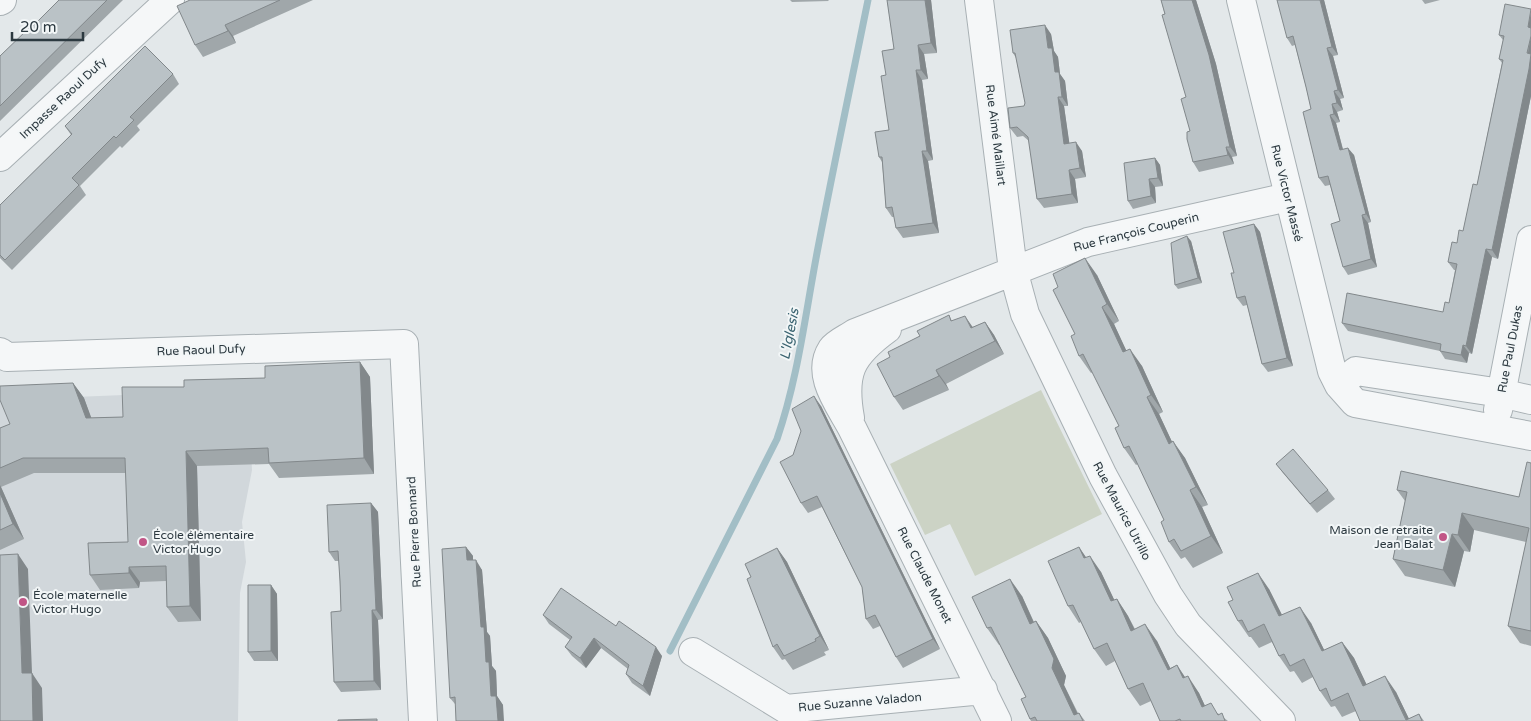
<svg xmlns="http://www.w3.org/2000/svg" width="1531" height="721" viewBox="0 0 1531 721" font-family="'Varela Round',sans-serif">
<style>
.built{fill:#d1d7db}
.green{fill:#ccd3c5}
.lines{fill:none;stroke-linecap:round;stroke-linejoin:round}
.stream{stroke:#a2bec6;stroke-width:7}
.minor-casing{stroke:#a8b0b4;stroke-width:30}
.minor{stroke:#f5f7f8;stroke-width:28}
.wall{fill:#a0a7aa}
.shaded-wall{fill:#82888b}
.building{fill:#bac2c6;stroke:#82888b}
.poi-dot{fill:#c15586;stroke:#f2f6f7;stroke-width:2}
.labels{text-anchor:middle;stroke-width:4;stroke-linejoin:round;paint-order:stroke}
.street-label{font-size:12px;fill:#2c3940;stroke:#f2f6f7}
.poi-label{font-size:12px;fill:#2c3940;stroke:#f2f6f7;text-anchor:start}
.water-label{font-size:14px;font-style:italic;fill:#3a6370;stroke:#f2f6f7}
</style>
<rect width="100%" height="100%" fill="#e3e8ea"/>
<!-- built -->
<path class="built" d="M248 390 252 470 242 522 246 562 240 593 238 721H0V441L4 439 0 426V400Z"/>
<!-- green -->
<path class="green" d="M1041 390 1102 514 975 576 950 524 925 535 890 464Z"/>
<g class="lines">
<!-- stream -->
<path class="stream" d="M670 651 777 439C798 378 805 316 817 253 833 169 851 84 868 0"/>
<defs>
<path id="minor" d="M979 0 1013 270 1025 314 1103 476 1168 595 1188 625 1281 721
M1241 0 1332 371 1339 385 1355 403 1531 436
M0 1 2 0
M0 157 170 0
M0 352 7 357 404 344 423 721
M1339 385 1356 371 1501 393 1531 400
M1498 410 1531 240
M850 418C842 373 850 356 887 329
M693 652 786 709 983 690
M997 721 852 428C840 405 815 375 832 349 836 343 848 338 855 333L1088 242 1288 197"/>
</defs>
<!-- minor casing -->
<use href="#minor" class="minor-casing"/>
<!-- minor -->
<use href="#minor" class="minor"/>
</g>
<!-- wall -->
<path class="wall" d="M59 0H123L0 121V56L30 29Z
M190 0H313L233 36 236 43 203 57 195 45Z
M790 0H828L829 1 792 2Z
M887 0H931L937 53 924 54 928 79 922 80 933 160 928 161 939 233 903 238 896 228 894 217H892L886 208 882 162 879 157 889 130 886 75 894 49Z
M1161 0H1196L1216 64 1237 156 1232 157 1234 164 1199 172 1193 162 1186 97Z
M1324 0 1338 55 1333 56 1344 98 1340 99 1343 110 1337 112 1340 122 1336 123 1343 149 1354 155 1371 222 1368 223 1377 267 1348 275 1343 267 1340 221 1330 185 1325 186 1319 178 1311 109 1306 87 1295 45 1292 46 1287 38Z
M1422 0H1440L1425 4Z
M1531 9V96L1498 259 1492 257 1472 354 1469 353 1467 363 1445 359 1440 351 1348 331 1342 323 1443 312 1449 303 1455 270H1454L1448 262 1463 231 1477 185 1502 63 1499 59 1503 40 1499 35Z
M1051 34 1054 51 1058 57 1060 74 1065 81 1068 106H1064L1069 143 1082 151 1086 177 1075 179 1078 203 1044 208 1037 199 1029 141 1023 136 1017 137 1010 128 1024 106 1025 103 1016 58 1013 53Z
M173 74 179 84 137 126 140 130 122 148 120 146 80 186 86 195 12 270 0 258V205L71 135 65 126Z
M1155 158 1160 165 1163 186 1155 187 1156 203 1133 209 1128 201Z
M1254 224 1260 232 1293 366 1268 372 1262 364 1247 305 1243 306 1237 298 1234 273Z
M1191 241 1202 283 1178 289 1175 285Z
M1097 275 1119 321 1114 324 1126 351 1142 366 1163 412 1159 414 1172 442 1185 458 1208 505 1202 507 1223 553 1193 568 1185 557 1181 559 1169 542 1164 520 1138 464 1136 465 1124 448 1119 426 1093 372 1091 373 1079 356 1075 334 1058 287Z
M949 315 952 321 973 327 985 322 994 335 1004 354 946 384 949 390 903 410 894 397 890 357Z
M360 362 370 377 374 474 279 478 269 464 197 466 201 621 178 622 167 607 166 581 140 582 139 588 100 590 90 575 128 542 126 473H34L1 487 24 539 0 550V428L10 424 73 383 84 398 91 418 123 417 184 387 265 378Z
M821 406 940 649 903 668 896 657 880 626 873 629 866 619 862 587 822 507 808 513 801 503 793 455Z
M1531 463V646L1520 643 1508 626 1526 542 1474 530 1470 552 1464 551 1455 587 1405 576 1393 559 1405 501 1397 490 1519 497Z
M1276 464 1328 490 1335 499 1317 513 1283 473Z
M371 503 378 512 383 619 378 620 381 690 341 692 334 682 341 611 339 561H335L329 552Z
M466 547 473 556V560L482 570 487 632 490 636 492 666 496 671 497 696 503 705 455 704 450 698Z
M1079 547 1086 558 1101 572 1114 600 1117 599 1128 616 1135 629 1157 641 1170 668 1177 665 1185 677 1199 693 1205 706 1219 714 1228 721H1160L1151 701 1140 706 1128 689 1115 661 1106 666 1094 649 1081 622 1079 623 1068 606Z
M777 548 787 562 829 650 824 652 826 655 793 670 785 659 782 660 773 647 751 577Z
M271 585 277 594 278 661H254L248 652Z
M1269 589 1282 615 1311 623 1324 650 1342 642 1354 658 1366 684 1396 692 1409 719 1419 714 1424 721H1360L1356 711 1342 717 1335 706 1331 707 1320 691 1313 677 1302 683 1294 671 1290 672 1279 656 1272 642 1259 648 1251 637H1249L1238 621Z
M1022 596 1034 622 1036 621 1048 638 1066 676 1064 685 1078 713H1079L1085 721H1031L1030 719 1026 697 1000 645H999L987 628Z
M543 615 616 626 662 656 650 696 632 683 626 674 628 669 601 648 586 668 572 656 565 647 570 640 549 624Z"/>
<!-- shaded-wall -->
<path class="shaded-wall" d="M925 0H931L937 53 931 43Z
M1192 0H1196L1216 64 1237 156 1230 147Z
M1320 0H1324L1338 55 1332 47Z
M1531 13V31L1528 27Z
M225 25 233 36 236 43 228 31Z
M1045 25 1051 34 1054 51 1058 57 1060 74 1065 81 1068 106 1062 97 1048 48Z
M1531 36V96L1498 259 1492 250Z
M918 45 924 54 928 79 921 70Z
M1327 48 1333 56 1344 98 1338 90Z
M916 70 922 80 933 160 927 151Z
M1334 91 1340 99 1343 110 1337 103Z
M1058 97 1064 106 1071 154 1064 144Z
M1332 104 1337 112 1340 122 1334 114Z
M1330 115 1336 123 1345 158 1340 150Z
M1076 142 1082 151 1086 177 1080 168Z
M1226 147 1232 157 1234 164 1228 155Z
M1348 148 1354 155 1371 222 1366 214Z
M922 151 928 161 939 233 933 223Z
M1155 158 1160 165 1163 186 1158 178Z
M1069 170 1075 179 1078 203 1072 194Z
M1149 179 1155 187 1156 203 1151 196Z
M1362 215 1368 223 1377 267 1371 259Z
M1254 224 1260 232 1293 366 1287 358Z
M1187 236 1191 241 1202 283 1198 278Z
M1486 249 1492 257 1472 354 1466 346Z
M1085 258 1097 275 1119 321 1107 304Z
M1102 307 1114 324 1135 369 1123 352Z
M965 316 974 329 971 328Z
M985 322 994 335 1004 354 995 341Z
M1463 345 1469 353 1467 363 1461 355Z
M1130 349 1142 366 1163 412 1151 395Z
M360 362 370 377 374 474 364 458Z
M936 370 946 384 949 390 939 376Z
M73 383 84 398 97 433 86 418Z
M814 396 821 406 940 649 933 639Z
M1147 397 1159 414 1181 461 1169 444Z
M1173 441 1185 458 1208 505 1196 487Z
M186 451 197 466 201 621 190 606Z
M0 485 1 487 24 539 13 524 0 493Z
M1190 490 1202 507 1223 553 1211 536Z
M371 503 378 512 383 619 376 610Z
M1462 513 1474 530 1470 552 1458 535Z
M1452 534 1464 551 1455 587 1443 570Z
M466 547 473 556V570L467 560Z
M1079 547 1090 563 1084 558Z
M777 548 787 562 829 650 820 636Z
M18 554 28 569 32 673 42 688 43 721H33L22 673Z
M1090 556 1101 572 1123 618 1111 601Z
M476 560 482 570 487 632 490 636 492 666 496 671 497 696 503 705 504 721H498L491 696 481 627Z
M129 567 140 582 139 588 129 573Z
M1258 573 1269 589 1291 633 1279 616Z
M1010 579 1022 596 1042 641 1030 624Z
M271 585 277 594 278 661 271 651Z
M1117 599 1128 616 1143 647 1131 631Z
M1300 607 1311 623 1333 668 1322 651Z
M372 610 378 620 381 690 374 681Z
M1036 621 1048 638 1066 676 1064 685 1081 721 1074 715 1052 668Z
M1145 624 1157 641 1179 686 1168 670Z
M594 638 601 648 586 668 580 658Z
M1342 642 1354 658 1375 702 1363 686Z
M656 647 662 656 650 696 643 686Z
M1177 665 1188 682 1183 678Z
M1188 676 1199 693 1212 721 1202 707Z
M1385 676 1396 692 1410 721H1407Z"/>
<!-- building -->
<path class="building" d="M59 0H107L0 106V56L29 28 30 29Z
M190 0H280L225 25 228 31 195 45 177 6Z
M887 0H925L931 43 918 45 921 70H916L927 151H922L933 223 896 228 892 207 886 208 882 157H879L875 132 889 130 881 76 886 75 882 51 894 49Z
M1161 0H1192L1209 55 1230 147H1226L1228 155 1193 162 1187 139V132L1190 131 1181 99 1186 97 1162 15 1165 14Z
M1277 0H1320L1332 47 1327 48 1338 90 1334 91 1337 103 1332 104 1334 114 1330 115 1340 150 1348 148 1366 214 1362 215 1371 259 1343 267 1331 224 1340 221 1328 176 1319 178 1303 112 1311 109 1306 87 1293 36 1287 38Z
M1505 4 1531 9 1528 27 1531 28V36L1527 53 1531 54 1529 69 1492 250 1486 249 1466 346 1463 345 1461 355 1440 351 1441 344 1342 323 1347 293 1443 312 1445 302 1449 303 1457 264 1448 262 1452 242 1457 243 1459 230 1463 231 1473 184 1477 185 1503 60 1499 59 1504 36 1499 35Z
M1045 25 1048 48H1052L1055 72H1059L1062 97H1058L1064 144 1076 142 1080 168 1069 170 1072 194 1037 199 1028 137 1017 127 1010 128 1008 108 1024 106 1025 103 1015 53H1013L1010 30Z
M145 46 173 74 130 117 134 120 116 138 114 136 72 178 79 185 5 260 0 255V205L72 134 65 126Z
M1155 158 1158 178 1149 179 1151 196 1128 201 1124 163Z
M1254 224 1287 358 1262 364 1245 296 1237 298 1231 273H1234L1223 232Z
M1187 236 1198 278 1175 285 1171 243Z
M1085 258 1107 304 1102 307 1123 352 1130 349 1151 395 1147 397 1169 444 1173 441 1196 487 1190 490 1211 536 1181 551 1174 539 1169 542 1161 522 1164 520 1129 446 1124 448 1115 428 1119 426 1083 354 1079 356 1071 336 1075 334 1053 290 1058 287 1053 274Z
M949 315 951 321 965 316 971 328 985 322 995 341 936 370 939 376 894 397 877 364 890 357 888 352 920 336 917 331Z
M360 362 364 458 269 463 268 448 186 451 190 606 167 607 166 566 129 567V573L90 575 88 543 128 542 125 458H23L0 468V428L10 424 0 400V386L73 383 86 418 123 417 122 387H184V380L265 378V366Z
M814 396 933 639 896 657 875 615 866 619 862 587 817 496 801 503 780 462 793 455 801 431 792 409Z
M1293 449 1328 490 1310 504 1276 464Z
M1527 462 1531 463V631L1508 626 1529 528 1462 513 1458 535 1452 534 1443 570 1393 559 1407 492 1397 490 1401 471 1519 497Z
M0 493 13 524 0 530Z
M371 503 376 610H372L374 681 334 682 331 612 341 611 340 581 338 551 329 552 327 505Z
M466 547 467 560H476L481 627H484L486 662H489L491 696H496L498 721H456L455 697 450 698 442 549Z
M1079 547 1084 558 1090 556 1111 601 1117 599 1131 631 1145 624 1168 670 1177 665 1183 678 1188 676 1202 707 1211 703 1218 715 1222 713 1225 721H1181L1180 719 1175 721H1160L1143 683 1128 689 1107 643 1094 649 1073 605 1068 606 1048 561Z
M777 548 820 636 815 639 816 641 784 656 777 644 773 647 747 579 751 577 745 564Z
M18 554 22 673H32L33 721H0V555Z
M1258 573 1279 616 1300 607 1322 651 1342 642 1363 686 1385 676 1406 720 1419 714 1422 721H1360L1348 693 1331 701 1326 688 1320 691 1304 659 1290 666 1284 654 1279 656 1264 624 1248 632 1242 620 1238 621 1228 602 1233 600 1227 587Z
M1010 579 1030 624 1036 621 1054 659 1052 668 1074 715 1079 713 1083 721H1037L1035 717 1030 719 1021 699 1026 697 991 627 987 628 972 597Z
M248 585H271V651L248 652Z
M561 588 616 626 619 621 656 647 643 686 626 674 629 665 594 638 580 658 565 647 572 637 543 615Z
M377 719V721H338V720Z"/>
<!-- markers -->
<g class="poi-dot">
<circle cx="1443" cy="537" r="5"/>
<circle cx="143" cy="542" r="5"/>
<circle cx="23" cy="602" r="5"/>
</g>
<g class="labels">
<!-- street labels -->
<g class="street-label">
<text transform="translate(63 98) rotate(-43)" y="4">Impasse Raoul Dufy</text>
<text transform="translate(996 135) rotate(83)" y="4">Rue Aimé Maillart</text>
<text transform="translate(1287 193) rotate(76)" y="4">Rue Victor Massé</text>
<text transform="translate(1136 232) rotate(-14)" y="4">Rue François Couperin</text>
<text transform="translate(1510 349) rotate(-79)" y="4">Rue Paul Dukas</text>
<text transform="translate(201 350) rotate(-2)" y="4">Rue Raoul Dufy</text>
<text transform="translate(1122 511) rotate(62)" y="4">Rue Maurice Utrillo</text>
<text transform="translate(414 532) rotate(-93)" y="4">Rue Pierre Bonnard</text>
<text transform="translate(925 575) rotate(63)" y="4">Rue Claude Monet</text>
<text transform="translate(860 702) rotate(-5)" y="4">Rue Suzanne Valadon</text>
</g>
<!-- poi labels -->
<g class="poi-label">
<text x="1433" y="534" text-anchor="end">Maison de retraite<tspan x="1433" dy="14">Jean Balat</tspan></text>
<text x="153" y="539">École élémentaire<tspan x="153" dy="14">Victor Hugo</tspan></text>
<text x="33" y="599">École maternelle<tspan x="33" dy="14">Victor Hugo</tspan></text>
</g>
<!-- water labels -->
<g class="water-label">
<text transform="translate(789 334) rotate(-79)" y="5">L'Iglesis</text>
</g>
</g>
<!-- scale -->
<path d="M12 32v8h71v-8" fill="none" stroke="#2c3940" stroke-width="2.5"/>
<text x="20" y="32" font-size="15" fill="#2c3940" stroke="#f2f6f7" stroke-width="4" paint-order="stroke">20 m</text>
</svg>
